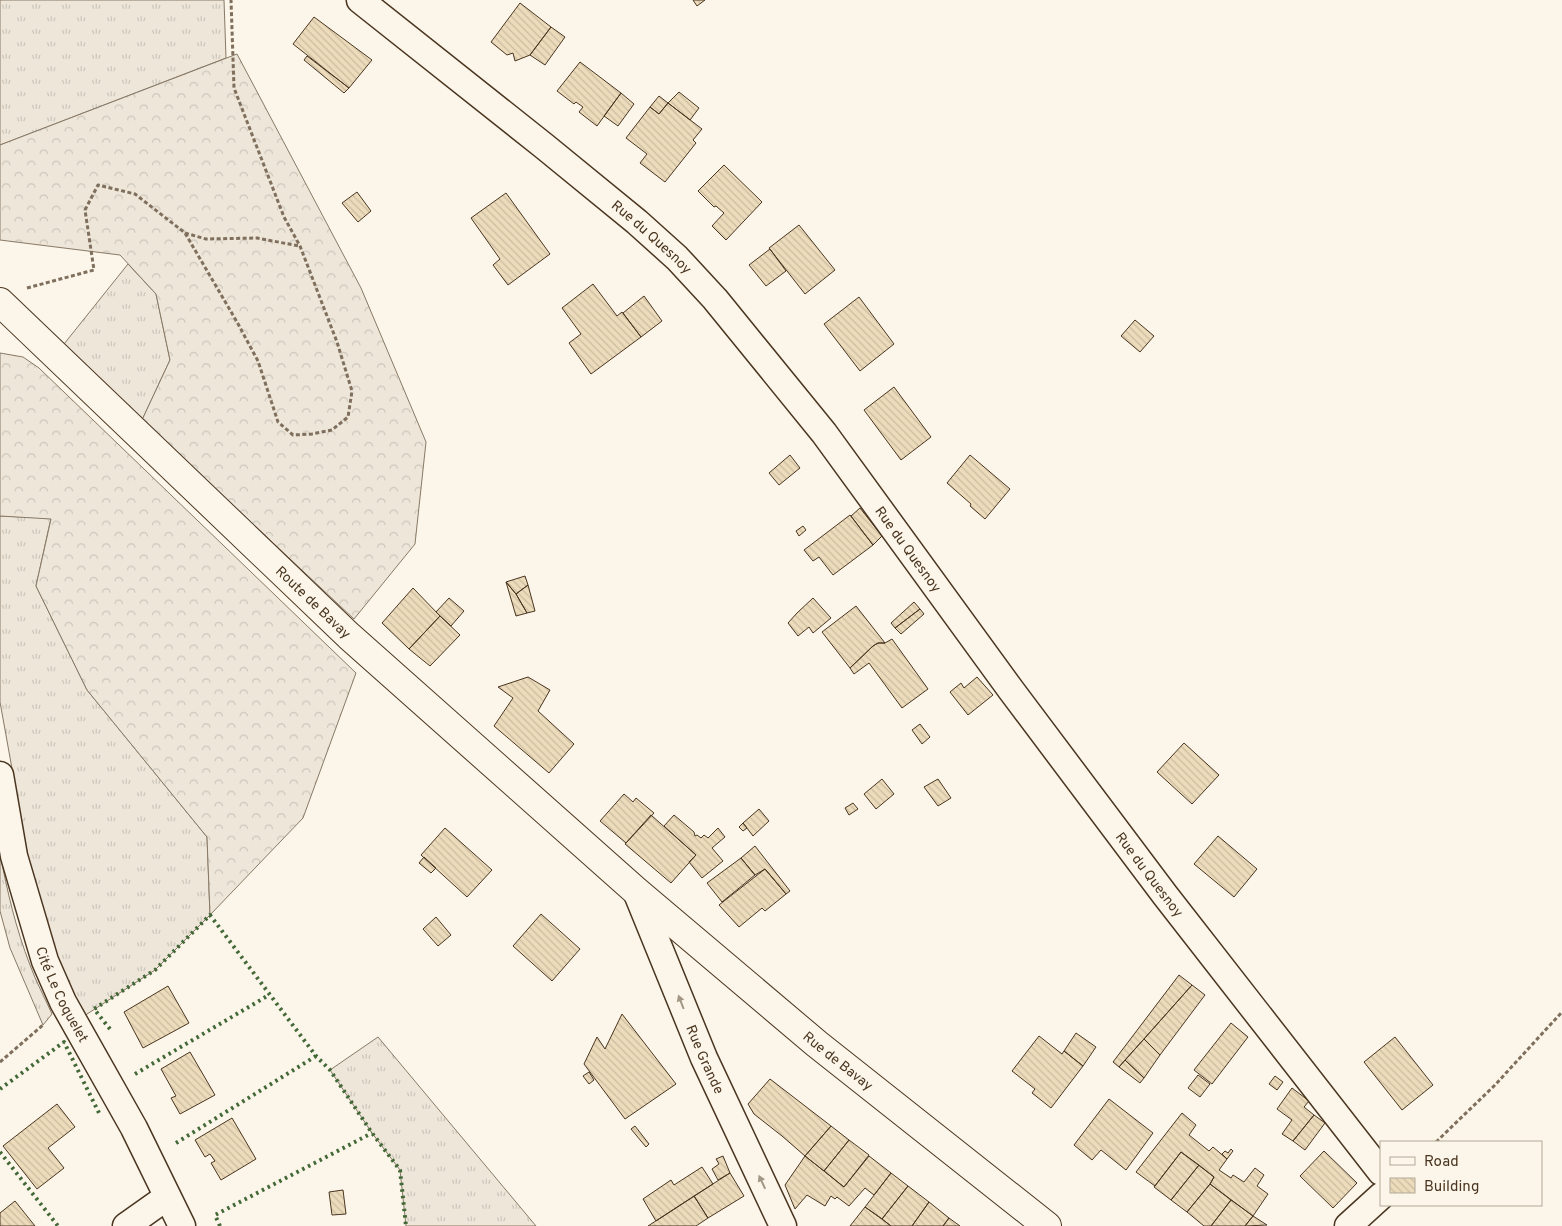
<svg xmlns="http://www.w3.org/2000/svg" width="1562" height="1226" viewBox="0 0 1562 1226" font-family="Overpass,sans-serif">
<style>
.grass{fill:url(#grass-tufts);stroke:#887966}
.forest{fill:url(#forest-crowns);stroke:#887966}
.building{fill:url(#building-back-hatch);stroke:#4a3520}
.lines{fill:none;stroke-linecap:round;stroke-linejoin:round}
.minor-casing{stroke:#4a3520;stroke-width:29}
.secondary-casing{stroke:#4a3520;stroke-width:30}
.path{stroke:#7f6f5c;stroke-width:3;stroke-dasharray:4 2.5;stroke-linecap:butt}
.minor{stroke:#fbf6e9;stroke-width:26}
.secondary{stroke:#fbf6e9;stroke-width:28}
.hedge{stroke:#436837;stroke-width:4;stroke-dasharray:2.5 4;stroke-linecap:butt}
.oneway{fill:#a29684}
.labels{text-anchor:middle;stroke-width:4;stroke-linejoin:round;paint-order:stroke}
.street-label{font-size:14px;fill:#4a3520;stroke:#fbf6e9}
</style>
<defs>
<pattern id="grass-tufts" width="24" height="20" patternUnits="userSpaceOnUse" patternTransform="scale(1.25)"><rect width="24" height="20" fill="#ede6d9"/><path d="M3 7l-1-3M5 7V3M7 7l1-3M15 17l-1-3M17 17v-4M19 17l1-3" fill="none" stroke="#cdc6ba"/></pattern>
<pattern id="forest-crowns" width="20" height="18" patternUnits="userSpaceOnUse" patternTransform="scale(1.25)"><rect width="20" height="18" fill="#ede6d9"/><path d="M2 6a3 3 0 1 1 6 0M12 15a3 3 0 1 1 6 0" fill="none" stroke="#cdc6ba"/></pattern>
<pattern id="building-back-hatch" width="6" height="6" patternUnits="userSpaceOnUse" patternTransform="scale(1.25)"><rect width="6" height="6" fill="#ecdcbc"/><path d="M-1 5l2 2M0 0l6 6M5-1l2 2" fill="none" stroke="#ccbda1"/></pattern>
</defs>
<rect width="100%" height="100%" fill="#fbf6e9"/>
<!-- grass -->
<path class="grass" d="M0 0H224L226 58 0 145Z
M128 264 156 294 170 360 142 420 64 344Z
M0 516 51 518 36 586 87 690 207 837 210 915 155 970 84 1016 61 972 29 863 0 702Z
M0 853C7 891 16 929 30 965 36 982 45 998 52 1014L43 1025 10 948 0 911Z
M378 1037 536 1226H406L400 1170 372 1133 330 1070Z"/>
<!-- forest -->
<path class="forest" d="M237 54 361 288 426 442 415 544 354 619 142 420 170 360 156 294 120 255 0 240V145Z
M0 353 23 357 39 368 356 673 303 818 210 915 207 837 87 690 36 586 51 519 0 516Z"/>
<!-- building -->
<path class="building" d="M693 0H705L697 6Z
M520 3 551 27 530 55 515 61 513 53 507 55 491 42Z
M314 17 372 60 349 88 293 44Z
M551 27 565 37 545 65 530 55Z
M307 56 349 88 344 93 304 60Z
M580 62 621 93 597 126 579 112 583 107 576 102 574 104 557 91Z
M679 92 699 108 690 120 668 103Z
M621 93 634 104 618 126 604 116Z
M659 96 668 103 659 114 650 107Z
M668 103 702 129 693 140 696 143 665 182 640 163 647 154 626 138 650 107 659 114Z
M724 165 762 202 726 240 712 226 724 213 716 206 714 207 698 191Z
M357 192 371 211 358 222 342 203Z
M506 193 550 254 508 285 493 265 500 259 471 218Z
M799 225 835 270 805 294 769 248Z
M770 249 786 271 766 286 749 265Z
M593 284 617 316 622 312 641 337 591 374 569 343 581 334 562 308Z
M644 296 662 321 641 337 623 313Z
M859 297 894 344 860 371 824 324Z
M1135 320 1154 336 1140 352 1121 336Z
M894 387 931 437 901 460 864 410Z
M790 455 800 468 779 485 769 473Z
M970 455 1010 489 985 519 970 506 971 504 947 483Z
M860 508 882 536 873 545 851 516Z
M850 515 873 545 833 575 819 557 813 561 804 550Z
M803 526 806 530 799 536 796 531Z
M525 576 528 585 516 594 506 582Z
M506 582 516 594 527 613 516 616Z
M528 585 535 611 527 613 516 594Z
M413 588 440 616 409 649 382 623Z
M449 598 464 611 451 626 436 612Z
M813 598 831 618 813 633 809 627 798 636 788 623 797 613Z
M914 602 920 609 895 628 891 623Z
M856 606 885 643H878L873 646 850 668 822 632Z
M920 609 924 614 901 634 895 628Z
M440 616 460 635 430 666 409 649Z
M892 639 928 689 902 708 869 663 854 674 850 668 873 646 878 643H885Z
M528 677 550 690 538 711 574 744 549 773 494 726 513 698 498 687Z
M977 677 993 695 968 715 950 692 961 683 964 688Z
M920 724 930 737 922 744 912 730Z
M1184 743 1219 775 1192 804 1157 772Z
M882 779 894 794 876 809 864 794Z
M938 779 951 798 938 806 924 787Z
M624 794 633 802 636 798 654 813 626 843 600 821Z
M853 803 858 809 849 815 845 808Z
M759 809 769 821 753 836 743 823Z
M651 815 696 855 671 883 625 844Z
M674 815 694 832 695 836 697 835 701 838 704 835 708 838 718 828 725 837 712 848 723 861 702 878 689 862 696 855 664 826Z
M743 823 747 828 743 831 739 827Z
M445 828 492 870 467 897 421 855Z
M1218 836 1257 869 1234 897 1194 864Z
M755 846 790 891 786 894 765 869 755 875 741 858Z
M424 857 436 868 431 873 419 863Z
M741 858 755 875 722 902 707 883Z
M765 869 786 894 765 911 762 908 739 927 719 905Z
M541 914 580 949 552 981 513 946Z
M436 917 451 935 438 946 423 929Z
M1179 975 1192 985 1119 1067 1113 1062Z
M1192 985 1205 995 1160 1055 1144 1039Z
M168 986 189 1023 143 1048 124 1012Z
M622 1014 676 1084 625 1119 584 1064 597 1037 605 1049Z
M1231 1023 1248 1037 1212 1084 1194 1070Z
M1076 1033 1096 1047 1083 1066 1064 1051Z
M1039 1036 1062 1054 1064 1051 1083 1066 1051 1108 1032 1093 1035 1089 1012 1071Z
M1395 1037 1433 1085 1402 1110 1364 1062Z
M1144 1039 1160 1055 1144 1078 1125 1060Z
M190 1052 215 1095 180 1114 171 1098 176 1096 161 1069Z
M1125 1060 1144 1078 1140 1083 1119 1067Z
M589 1072 594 1080 589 1084 583 1076Z
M1198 1075 1210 1084 1200 1097 1188 1088Z
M1275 1076 1283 1082 1277 1090 1269 1084Z
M770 1079 831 1126 805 1156 782 1136 754 1114 748 1104Z
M1292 1088 1309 1101 1304 1107 1314 1115 1293 1141 1282 1134 1292 1120 1277 1109Z
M1109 1099 1153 1133 1126 1170 1101 1150 1092 1160 1074 1145Z
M57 1104 75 1127 48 1148 64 1168 37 1189 3 1146Z
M1182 1113 1196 1125 1189 1135 1209 1151 1213 1147 1227 1159 1219 1170 1231 1178 1233 1175 1244 1182 1255 1168 1264 1175 1257 1186 1268 1194 1253 1216 1210 1184 1214 1177 1181 1152 1155 1186 1136 1172Z
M1314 1115 1325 1123 1305 1150 1293 1141Z
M232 1118 256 1159 221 1180 211 1163 215 1161 210 1154 205 1157 195 1140Z
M635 1126 649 1144 646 1147 631 1129Z
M831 1126 849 1140 824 1171 805 1156Z
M849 1140 869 1155 844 1187 824 1171Z
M1231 1149 1233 1151 1227 1159 1222 1154 1225 1151 1228 1153Z
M1324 1151 1357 1183 1333 1208 1300 1176Z
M1181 1152 1199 1165 1171 1200 1154 1187Z
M723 1156 730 1173 718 1180 712 1169 719 1164 716 1159Z
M805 1156 844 1187 869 1156 891 1173 874 1195 865 1188 849 1206 837 1197 835 1199 831 1196 825 1206 807 1195 795 1209 785 1185Z
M1199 1165 1214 1177 1210 1184 1187 1212 1171 1200Z
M702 1167 713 1184 656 1221 643 1199 671 1180 674 1185Z
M730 1173 744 1196 708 1218 694 1196Z
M891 1173 908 1186 882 1219 865 1207Z
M1210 1184 1231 1200 1211 1226H1204L1187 1212Z
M908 1186 929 1202 912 1226H891L882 1219Z
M343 1190 346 1214 332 1215 329 1192Z
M694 1196 708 1218 696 1226H648Z
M1231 1200 1253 1216 1245 1226H1211Z
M15 1201 35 1226H0V1213Z
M929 1202 949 1218 943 1226H912Z
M865 1207 882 1219 891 1226H850Z
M1253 1216 1267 1225 1245 1226Z
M949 1218 960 1226H943Z"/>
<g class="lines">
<defs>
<g id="minor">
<path id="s1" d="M360 0 544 146 637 222 677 258 715 299 824 433 1011 690 1165 895 1381 1172"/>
<path id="s2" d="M0 775 14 856 45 961 63 1002 134 1128 182 1226"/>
<path id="s3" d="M636 891 704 1058 783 1226"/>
<path d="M126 1226 167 1197"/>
<path d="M1348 1226 1381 1196"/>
</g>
<g id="secondary">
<path id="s4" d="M0 302 349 636 636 891 817 1044 1047 1226"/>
</g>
</defs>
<!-- minor casing -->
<use href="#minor" class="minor-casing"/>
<!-- secondary casing -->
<use href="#secondary" class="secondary-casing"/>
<!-- path -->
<path class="path" d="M185 233 206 239 257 238 299 246
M27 288 94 270 85 210 98 185 135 194 185 233 237 322 258 361 278 422 293 435 312 434 332 430 348 417 352 391 337 342 300 246 284 217 234 88 231 0
M0 1062 43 1025
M1436 1142 1495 1085 1562 1012"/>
<!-- minor -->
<use href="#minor" class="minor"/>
<!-- secondary -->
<use href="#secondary" class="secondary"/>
<!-- hedge -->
<path class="hedge" d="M110 1029 94 1009 155 970 210 915 316 1056 330 1070 372 1133 400 1170 406 1226
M135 1074 269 995
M0 1089 64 1042 100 1115
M176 1143 316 1056
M0 1152 58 1226
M220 1226 215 1215 372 1133"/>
</g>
<!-- one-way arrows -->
<defs><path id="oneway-solid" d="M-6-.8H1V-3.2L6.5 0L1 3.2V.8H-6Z" transform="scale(1.25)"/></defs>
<g class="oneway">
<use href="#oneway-solid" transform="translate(681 1002) rotate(-111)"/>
<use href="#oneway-solid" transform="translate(762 1182) rotate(-115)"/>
</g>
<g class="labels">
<!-- street labels -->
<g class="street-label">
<text dy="5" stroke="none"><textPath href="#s1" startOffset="376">Rue du Quesnoy</textPath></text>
<text dy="5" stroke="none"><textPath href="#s1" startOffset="781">Rue du Quesnoy</textPath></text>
<text dy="5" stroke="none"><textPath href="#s4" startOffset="434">Route de Bavay</textPath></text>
<text dy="5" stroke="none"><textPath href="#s1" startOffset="1186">Rue du Quesnoy</textPath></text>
<text dy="5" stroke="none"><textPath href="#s2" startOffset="229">Cité Le Coquelet</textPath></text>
<text dy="5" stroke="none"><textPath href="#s3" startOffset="182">Rue Grande</textPath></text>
<text dy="5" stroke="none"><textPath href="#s4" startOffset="1131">Rue de Bavay</textPath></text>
</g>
</g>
<!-- legend -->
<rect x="1380" y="1141" width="162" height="65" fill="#fbf6e9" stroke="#b4a999"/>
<rect x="1390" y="1157" width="25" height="8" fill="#fbf6e9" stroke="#b4a999"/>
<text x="1424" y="1166" font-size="15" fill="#4a3520">Road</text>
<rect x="1390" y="1178" width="25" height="15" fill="url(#building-back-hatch)" stroke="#b4a999"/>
<text x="1424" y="1191" font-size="15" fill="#4a3520">Building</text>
</svg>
